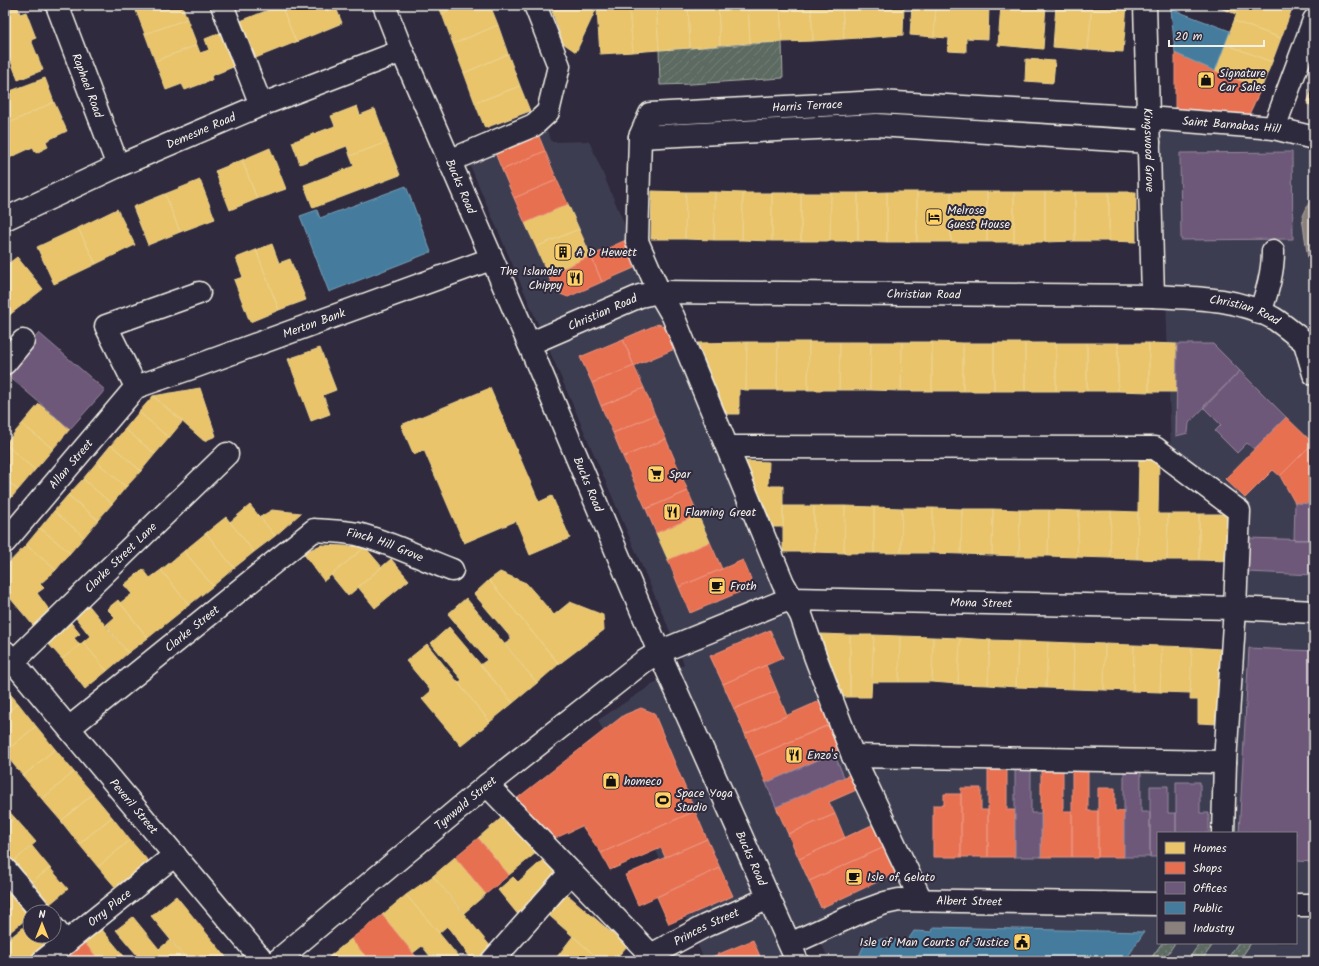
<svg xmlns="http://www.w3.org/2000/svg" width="1319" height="966" viewBox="0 0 1319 966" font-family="Kalam,sans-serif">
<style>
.built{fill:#3e3c51;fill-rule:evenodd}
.grass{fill:url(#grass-dots);stroke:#a8aea5}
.garden{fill:url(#garden-furrows);stroke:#a8aea5}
.homes{fill:#e9c46a;stroke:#ecd290}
.shops{fill:#e76f51;stroke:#eb967e}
.offices{fill:#6d597a;stroke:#96879b}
.public{fill:#457b9d;stroke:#7a9eb4}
.industry{fill:#8a817c;stroke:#aaa39c}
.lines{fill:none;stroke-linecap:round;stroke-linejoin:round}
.minor-casing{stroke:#f4f1e8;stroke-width:25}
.major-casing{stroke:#f4f1e8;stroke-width:25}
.minor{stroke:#2f2a3d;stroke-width:22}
.major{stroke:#2f2a3d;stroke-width:22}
.labels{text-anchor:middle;stroke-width:4;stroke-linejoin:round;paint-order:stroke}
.poi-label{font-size:12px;fill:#f4f1e8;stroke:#2f2a3d;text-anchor:start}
.street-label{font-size:12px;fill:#f4f1e8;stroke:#2f2a3d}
</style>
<defs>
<pattern id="grass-dots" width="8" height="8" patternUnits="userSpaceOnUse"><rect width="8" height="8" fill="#5b6b62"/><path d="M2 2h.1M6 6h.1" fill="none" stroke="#738178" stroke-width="1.8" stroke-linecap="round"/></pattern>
<pattern id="garden-furrows" width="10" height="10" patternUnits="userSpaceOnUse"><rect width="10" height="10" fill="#5b6b62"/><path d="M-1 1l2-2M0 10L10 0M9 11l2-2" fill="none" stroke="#738178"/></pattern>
</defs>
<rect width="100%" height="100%" fill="#2f2a3d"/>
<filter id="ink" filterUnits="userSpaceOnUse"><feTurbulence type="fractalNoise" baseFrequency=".025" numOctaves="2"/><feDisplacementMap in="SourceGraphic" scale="8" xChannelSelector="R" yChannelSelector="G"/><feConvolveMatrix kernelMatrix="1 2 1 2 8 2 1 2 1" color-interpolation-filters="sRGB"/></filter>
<g filter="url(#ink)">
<!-- built -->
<path class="built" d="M1160 111 1314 129V961H829L820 940 776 961H705L598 720 684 664 469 163 544 124 552 142 589 141 849 749 1232 756 1246 509 1171 454ZM1158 833H1296V943H1158Z"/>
<!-- grass -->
<path class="grass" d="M1162 943H1175L1163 961H1149Z
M1200 943H1214L1201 961H1187Z
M1238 943H1251L1239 961H1226Z"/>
<!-- garden -->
<path class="garden" d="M782 42 783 78 691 84 660 85 659 50Z"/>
<!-- homes -->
<path class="homes" d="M5 5H17L20 14 26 12 36 38 31 40 43 70 18 80 6 48H5Z
M142 5H182L187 19 145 34 135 8Z
M281 5H335L342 23 296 42Z
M281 5 296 42 253 59 238 22Z
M438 5H466L442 14Z
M466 5H490L498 25 453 44 442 14Z
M550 5H598L576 52 563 43Z
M673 5H688L690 48 659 50 656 6Z
M688 5H718L720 45 690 48Z
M718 5H748L750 43 720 45Z
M748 5H780L782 42 750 43Z
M780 5H811L813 41 782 42Z
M811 5H842L844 39 813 41Z
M842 5H904L903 35 844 39Z
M912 5H936L934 37 910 35Z
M936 5H989L988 39 966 38V52L948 51 949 38 934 37Z
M1001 5H1046L1043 49 998 45Z
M1056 5H1092L1088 50 1053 47Z
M1092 5H1127L1123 52 1088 50Z
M1212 5H1240L1236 14Z
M1240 5H1291L1293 6 1281 38 1234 21Z
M656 6 659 50 633 52 629 8Z
M629 8 633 52 600 54 597 10Z
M187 19 197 45 155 61 145 34Z
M1234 21 1281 38 1272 62 1225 44Z
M498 25 508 54 464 73 453 44Z
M225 31 238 65 211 76 212 80 185 90 182 84 166 90 155 61 197 45 200 53 209 50 205 39Z
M1225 44 1272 62 1261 89 1215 71Z
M508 54 520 86 475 103 464 73Z
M1026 59 1055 61 1053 83 1025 81Z
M45 78 54 102 5 125V93Z
M1314 83V106L1307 104Z
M520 86 530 111 485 128 475 103Z
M54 102 67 131 46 141 48 147 36 153 33 147 5 160V125Z
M357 106 360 115 375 109 387 142 350 156 347 146 300 164 292 142 335 126 331 116Z
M387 142 400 175 313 208 304 185 354 166 350 156Z
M270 148 286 189 257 199 242 160Z
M242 160 257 199 230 210 215 171Z
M200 180 215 219 180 232 165 194Z
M652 191 686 192 685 239H651Z
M686 192H715L714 240 685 239Z
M715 192 743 193 742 240H714Z
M887 192V242L858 241V193Z
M887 192H917V242H887Z
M917 192H951V242H917Z
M951 192H987V242H951Z
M987 192H1014V242H987Z
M1014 192H1045V242H1014Z
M1045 192H1075V241L1045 242Z
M1075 192H1109V241H1075Z
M1109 192H1136V242L1109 241Z
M743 193H772V241L742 240Z
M772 193H801V241H772Z
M801 193H831L830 241H801Z
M831 193H858V241H830Z
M165 194 180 232 148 245 133 207Z
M568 204 579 229 536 247 525 223Z
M117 209 135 245 96 264 78 228Z
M78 228 96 264 54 284 37 247Z
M579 229 591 256 548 275 536 247Z
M272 244 279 263 290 259 306 300 279 310 256 250Z
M256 250 279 310 250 322 234 280 243 277 236 258Z
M17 257 43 289 12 313 5 304V266Z
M5 304 12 313 5 319Z
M747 342 746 390 739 389V414H726L698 343Z
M747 342H778L777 390H746Z
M778 342H809L808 390H777Z
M809 342H840L839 390H808Z
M840 342H871L870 390H839Z
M871 342H902L901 391 870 390Z
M902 342H932V391H901Z
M932 342 963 343V391H932Z
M963 343H994V391H963Z
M994 343H1025V391H994Z
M1025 343H1056V391H1025Z
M1056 343H1087V391H1056Z
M1087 343H1118V391H1087Z
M1118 343H1149V392L1118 391Z
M1149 343 1177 344V392H1149Z
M320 348 336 390 323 395 330 414 311 421 288 359Z
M200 388 216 436 204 441 153 396Z
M490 388 539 502 552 496 570 538 530 555 516 521 464 543 424 450 414 455 401 425Z
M153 396 183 421 169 438 139 412Z
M39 404 70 429 53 449 22 424Z
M139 412 169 438 155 454 125 429Z
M22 424 53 449 35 470 5 444Z
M125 429 155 454 141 471 111 445Z
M5 444 35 470 18 490 5 479Z
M111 445 141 471 126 487 97 462Z
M1139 459 1159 460 1158 514H1168L1167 560 1137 559Z
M742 461 769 462 768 486H783V527H767Z
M97 462 126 487 112 504 83 479Z
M5 479 18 490 5 505Z
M83 479 112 504 98 520 68 495Z
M68 495 98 520 84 537 54 511Z
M250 505 275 536 254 552 230 522Z
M783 506H814V552H783Z
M814 506H845L844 553 814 552Z
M845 506 874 507V553H844Z
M874 507 902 508 901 553H874Z
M902 508H933L932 553H901Z
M933 508 962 509 961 554 932 553Z
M962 509H993L992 555 961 554Z
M993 509 1020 510 1019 556 992 555Z
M272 510 301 513 275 536 260 517Z
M1020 510H1049L1048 556H1019Z
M1049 510 1079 511 1077 557 1048 556Z
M54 511 84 537 70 553 40 528Z
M1079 511H1111L1110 558 1077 557Z
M1111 511 1138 512 1137 559 1110 558Z
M1168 514H1199V560H1167Z
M1199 514H1229V561L1199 560Z
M698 515 710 542 668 560 656 533Z
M226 517 254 552 234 568 206 533Z
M40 528 70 553 56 570 26 545Z
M206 533 234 568 213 586 184 551Z
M26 545 56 570 40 584 44 588 37 593 50 611 46 614 49 618 37 630 5 592V567Z
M321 545 365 547 324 581 303 553Z
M365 547 382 567 348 596 331 575Z
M184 551 213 586 189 605 161 570Z
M391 559 409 580 375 608 358 587Z
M143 569 150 578 161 570 189 605 148 638 120 603 132 594 124 585Z
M500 572 526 583 554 615 570 602 603 615 604 630 559 664 489 580Z
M489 580 559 664 537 683 505 644 512 639 474 594Z
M466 598 537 683 513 703 480 665 487 660 448 614Z
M118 600 148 638 128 653 106 625 115 617 107 609Z
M86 602 128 653 107 671 83 642 90 636 72 613Z
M68 619 80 634 74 638 80 645 62 659 46 641Z
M449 627 513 703 490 722 458 683 462 680 431 643Z
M821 634 850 635V697H836L819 651Z
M850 635H874L871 697H850Z
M874 635 900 636 899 682H872Z
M900 636 933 637 932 682H899Z
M933 637 960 638 958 684 932 682Z
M960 638 990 640 988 685 958 684Z
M990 640 1018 641 1016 687 988 685Z
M1018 641 1048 642 1046 688 1016 687Z
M83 642 107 671 85 689 62 659Z
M1048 642 1074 643 1073 689 1046 688Z
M1074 643 1105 644 1104 690 1073 689Z
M427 644 490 722 461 746 422 699 431 691 406 661Z
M1105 644 1134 645 1133 691 1104 690Z
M1134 645 1162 646 1160 692 1133 691Z
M1162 646 1192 647 1190 693 1160 692Z
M1192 647 1220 649 1217 724 1198 723V700H1190Z
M5 688 18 703 5 714Z
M18 703 36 726 5 752V714Z
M36 726 55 749 23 776 5 754V752Z
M55 749 74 772 42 799 23 776Z
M74 772 93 794 61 821 42 799Z
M93 794 112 817 79 844 61 821Z
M5 807 15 818 5 826Z
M505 815 537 852 509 875 478 838Z
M112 817 130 840 98 867 79 844Z
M15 818 36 842 14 861 5 851V826Z
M130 840 149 862 117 889 98 867Z
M32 846 50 868 32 882 14 861Z
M455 857 486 894 464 913 433 876Z
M545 858 558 873 520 917 498 890 513 877 518 882Z
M50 868 68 889 50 904 32 882Z
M433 876 491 947 481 961H473L447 926 439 933 406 895Z
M561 889 627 946 614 961H601L543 910Z
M11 891 30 916 5 936V896Z
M406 895 439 933 462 961H434L422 946 413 953 382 915Z
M176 896 226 957 221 961H188L151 916Z
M133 917 159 949 170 940 188 961H142L116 930Z
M30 922V936H50L54 941 29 961H5V942Z
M99 926 128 961H100L82 940Z
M573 936 601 961H561L557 957Z
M351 939 370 961H324Z"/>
<!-- shops -->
<path class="shops" d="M1175 53 1215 71 1261 89 1247 119 1175 109Z
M536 129 545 151 502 170 493 148Z
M545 151 557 180 514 198 502 170Z
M557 180 568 204 525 223 514 198Z
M628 239 634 268 602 282 591 256Z
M591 256 602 282 568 297 555 292 548 275Z
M658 324 670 328 677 348 634 366 623 339Z
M623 339 634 366 592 383 580 357Z
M634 366 644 388 601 406 592 383Z
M644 388 655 415 613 433 601 406Z
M655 415 666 439 623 457 613 433Z
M1286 417 1313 443 1280 476 1273 470 1245 498 1225 479Z
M666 439 688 491 646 509 623 457Z
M1313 443 1314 444V504L1295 503 1280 476Z
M688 491 698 515 656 533 646 509Z
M710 542 722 569 679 587 668 560Z
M743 560 754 586 690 613 679 587Z
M770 630 783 658 723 684 710 656Z
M766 665 777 691 734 709 723 684Z
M777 691 787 716 745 734 734 709Z
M824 699 834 723 755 757 745 734Z
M641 708 654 713 695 811 601 853 582 826 547 842 511 803 624 715Z
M828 725 839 750 766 783 755 757Z
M988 767H1007V810H1015V857H988Z
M1041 769H1063V811H1072V857H1041Z
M1072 771H1088V811H1098V857H1072Z
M854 773 861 788 829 802 835 814 788 834 776 807Z
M961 788H981V810H988V857H961Z
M1098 788H1115V811H1124V857H1098Z
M944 794H961V857H933V805H944Z
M695 811 707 839 665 857 661 848 610 870 601 853Z
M835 814 845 838 799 859 788 834Z
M876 823 887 846 809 881 799 859Z
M478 838 509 875 486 894 455 857Z
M707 839 720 868 638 905 625 875Z
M887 846 899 872 821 908 809 881Z
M720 868 733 896 669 924 657 897Z
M382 915 413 953 420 961H370L351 939Z
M82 940 100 961H61L59 959Z
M753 940 762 961H702Z"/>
<!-- offices -->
<path class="offices" d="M1292 152 1293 239 1181 240 1180 153Z
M39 333 105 390 70 429 5 373Z
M1177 344H1213L1240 371 1189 423 1188 433 1176 436Z
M1240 371 1286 417 1254 449 1247 443 1237 453 1215 431 1221 425 1203 407Z
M1295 503 1314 504V540H1294Z
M1248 538 1314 540V575L1247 572Z
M1249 648 1314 651V862L1296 861V833H1239Z
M834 753 844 777 776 807 766 783Z
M1015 768H1031V813H1041V857H1015Z
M1124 772H1141V812H1150V857H1124Z
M1176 782H1200V813H1209V833H1176Z
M1150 786H1168V813H1176V833H1158V857H1150Z"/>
<!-- public -->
<path class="public" d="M1171 9 1230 31 1215 71 1175 53Z
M406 186 431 252 329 292 300 216 317 210 320 218Z
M933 927 1144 932 1125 961H857L864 945 879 939H893L905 944 914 931 932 932Z"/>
<!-- industry -->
<path class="industry" d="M1314 192V276L1308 259 1302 218Z"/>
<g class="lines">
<defs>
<g id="minor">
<path id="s1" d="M57 5 118 166"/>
<path d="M222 5 261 105"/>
<path id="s2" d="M1145 5 1153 296"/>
<path d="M1274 128 1314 20"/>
<path d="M640 137 877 125 1149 142"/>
<path d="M449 161 534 125 548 112 559 66 535 5"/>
<path id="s3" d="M5 219 118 166 261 105 402 51"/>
<path d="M1260 313C1267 292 1273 273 1273 251"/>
<path d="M1305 343 1314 374"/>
<path id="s4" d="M529 344 640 296 659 292 1153 296C1193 298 1236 297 1273 318 1286 326 1301 340 1314 349"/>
<path d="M5 363 23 341"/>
<path id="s5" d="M136 387 191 368 491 259"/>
<path d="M136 387 106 326 199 293"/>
<path d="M728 447 1155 448 1239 511 1235 608 1225 762 1223 833"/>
<path id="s6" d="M5 542 136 387"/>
<path id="s7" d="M5 652 263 961"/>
<path id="s8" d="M13 662 227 454"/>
<path id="s9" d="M69 728 314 530C328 531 344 531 357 534 390 542 420 558 452 570"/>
<path d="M853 756 1225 762"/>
<path d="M487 785 651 955"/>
<path d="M5 869 41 912"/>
<path id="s10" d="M921 900 853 756 815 656 801 615 783 583 673 316 659 292 637 241 640 137 650 114 879 102 1148 118 1274 128 1314 138"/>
<path d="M1296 905H1314"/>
<path d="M54 928 66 943"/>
<path id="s11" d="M790 944 863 911 885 903 899 900 1158 904"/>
<path id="s12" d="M43 961 175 855"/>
<path id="s13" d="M277 961 487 785 643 662 659 652 779 603 792 599 1235 608 1314 612"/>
<path d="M492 961 571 872"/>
<path id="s14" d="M646 961 651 955 705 926 769 898"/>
</g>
<g id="major">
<path id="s15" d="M384 5 402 51 529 344 659 652 797 961"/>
</g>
</defs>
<!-- minor casing -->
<use href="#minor" class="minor-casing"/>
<!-- major casing -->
<use href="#major" class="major-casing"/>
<!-- minor -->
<use href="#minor" class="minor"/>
<!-- major -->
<use href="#major" class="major"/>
</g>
</g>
<!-- icons -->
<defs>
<symbol id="shop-square" viewBox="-11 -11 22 22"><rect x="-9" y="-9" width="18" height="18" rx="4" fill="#ffd166" stroke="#2f2a3d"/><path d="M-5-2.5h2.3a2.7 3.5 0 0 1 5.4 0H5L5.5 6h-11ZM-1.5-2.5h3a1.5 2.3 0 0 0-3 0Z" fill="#111"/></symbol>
<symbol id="hotel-square" viewBox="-11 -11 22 22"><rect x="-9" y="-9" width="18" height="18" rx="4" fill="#ffd166" stroke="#2f2a3d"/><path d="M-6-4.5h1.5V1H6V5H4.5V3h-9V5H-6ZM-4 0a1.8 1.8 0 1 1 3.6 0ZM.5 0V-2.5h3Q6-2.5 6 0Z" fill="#111"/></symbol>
<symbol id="building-square" viewBox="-11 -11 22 22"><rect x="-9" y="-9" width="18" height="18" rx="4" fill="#ffd166" stroke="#2f2a3d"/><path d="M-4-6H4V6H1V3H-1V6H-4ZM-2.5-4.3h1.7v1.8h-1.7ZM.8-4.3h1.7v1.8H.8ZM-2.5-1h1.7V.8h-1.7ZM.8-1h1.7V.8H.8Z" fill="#111"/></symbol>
<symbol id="restaurant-square" viewBox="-11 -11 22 22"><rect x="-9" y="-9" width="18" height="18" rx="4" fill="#ffd166" stroke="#2f2a3d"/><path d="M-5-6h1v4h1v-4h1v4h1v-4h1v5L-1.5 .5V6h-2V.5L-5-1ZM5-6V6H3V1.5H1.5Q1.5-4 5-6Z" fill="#111"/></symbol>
<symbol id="supermarket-square" viewBox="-11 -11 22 22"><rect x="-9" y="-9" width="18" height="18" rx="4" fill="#ffd166" stroke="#2f2a3d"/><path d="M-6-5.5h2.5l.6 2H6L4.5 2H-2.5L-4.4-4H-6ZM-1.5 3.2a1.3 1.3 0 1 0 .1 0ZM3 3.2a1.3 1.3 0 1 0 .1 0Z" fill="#111"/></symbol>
<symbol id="cafe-square" viewBox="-11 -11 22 22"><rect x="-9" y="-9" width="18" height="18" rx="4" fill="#ffd166" stroke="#2f2a3d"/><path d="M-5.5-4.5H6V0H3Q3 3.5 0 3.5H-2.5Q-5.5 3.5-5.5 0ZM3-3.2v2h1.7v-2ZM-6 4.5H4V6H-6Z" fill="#111"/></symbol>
<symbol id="stadium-square" viewBox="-11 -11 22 22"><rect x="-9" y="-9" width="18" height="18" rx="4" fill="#ffd166" stroke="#2f2a3d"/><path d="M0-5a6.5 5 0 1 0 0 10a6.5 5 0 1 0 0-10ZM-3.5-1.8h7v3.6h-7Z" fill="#111"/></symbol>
<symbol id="civic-square" viewBox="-11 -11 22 22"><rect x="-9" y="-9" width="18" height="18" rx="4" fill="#ffd166" stroke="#2f2a3d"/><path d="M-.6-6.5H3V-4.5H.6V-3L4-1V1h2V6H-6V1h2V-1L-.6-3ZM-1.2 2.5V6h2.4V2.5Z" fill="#111"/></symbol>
</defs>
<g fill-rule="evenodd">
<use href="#shop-square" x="1196" y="70" width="20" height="20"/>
<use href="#hotel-square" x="924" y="207" width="20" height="20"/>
<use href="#building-square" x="553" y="242" width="20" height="20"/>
<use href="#restaurant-square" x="565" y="268" width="20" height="20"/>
<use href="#supermarket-square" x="646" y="464" width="20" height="20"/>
<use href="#restaurant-square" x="662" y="502" width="20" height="20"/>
<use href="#cafe-square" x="707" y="576" width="20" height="20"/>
<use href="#restaurant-square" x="784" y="745" width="20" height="20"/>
<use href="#shop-square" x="601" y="771" width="20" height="20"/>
<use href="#stadium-square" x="653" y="790" width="20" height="20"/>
<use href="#cafe-square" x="844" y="867" width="20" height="20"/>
<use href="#civic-square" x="1012" y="932" width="20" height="20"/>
</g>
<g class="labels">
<!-- poi labels -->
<g class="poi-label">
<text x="1219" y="77">Signature<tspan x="1219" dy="14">Car Sales</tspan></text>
<text x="947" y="214">Melrose<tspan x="947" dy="14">Guest House</tspan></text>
<text x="576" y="256">A D Hewett</text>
<text x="562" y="275" text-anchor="end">The Islander<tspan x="562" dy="14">Chippy</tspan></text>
<text x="669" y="478">Spar</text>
<text x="685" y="516">Flaming Great</text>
<text x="730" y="590">Froth</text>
<text x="807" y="759">Enzo's</text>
<text x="624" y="785">homeco</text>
<text x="676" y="797">Space Yoga<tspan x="676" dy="14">Studio</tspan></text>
<text x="867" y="881">Isle of Gelato</text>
<text x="1009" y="946" text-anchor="end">Isle of Man Courts of Justice</text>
</g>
<!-- street labels -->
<g class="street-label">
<text dy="4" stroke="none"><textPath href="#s1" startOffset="86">Raphael Road</textPath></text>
<text dy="4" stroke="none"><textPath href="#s10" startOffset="1005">Harris Terrace</textPath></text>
<text dy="4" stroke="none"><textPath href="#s10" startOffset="1430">Saint Barnabas Hill</textPath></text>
<text dy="4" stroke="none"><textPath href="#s3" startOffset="215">Demesne Road</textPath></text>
<text dy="4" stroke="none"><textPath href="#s2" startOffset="145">Kingswood Grove</textPath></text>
<text dy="4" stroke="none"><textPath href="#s15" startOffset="197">Bucks Road</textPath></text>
<text dy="4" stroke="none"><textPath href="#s4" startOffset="405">Christian Road</textPath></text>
<text dy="4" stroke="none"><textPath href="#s4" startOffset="80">Christian Road</textPath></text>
<text dy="4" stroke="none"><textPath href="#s4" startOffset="728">Christian Road</textPath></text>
<text dy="4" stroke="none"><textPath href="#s5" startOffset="189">Merton Bank</textPath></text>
<text dy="4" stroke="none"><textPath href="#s6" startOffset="102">Allan Street</textPath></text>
<text dy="4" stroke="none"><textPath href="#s15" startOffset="521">Bucks Road</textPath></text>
<text dy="4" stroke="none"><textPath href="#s9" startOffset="388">Finch Hill Grove</textPath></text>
<text dy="4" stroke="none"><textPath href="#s8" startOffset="150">Clarke Street Lane</textPath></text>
<text dy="4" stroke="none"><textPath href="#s13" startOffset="824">Mona Street</textPath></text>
<text dy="4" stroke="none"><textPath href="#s9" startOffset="158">Clarke Street</textPath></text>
<text dy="4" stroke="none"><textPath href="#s13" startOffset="246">Tynwald Street</textPath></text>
<text dy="4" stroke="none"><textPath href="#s7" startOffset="201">Peveril Street</textPath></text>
<text dy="4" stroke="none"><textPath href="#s15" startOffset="929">Bucks Road</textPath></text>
<text dy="4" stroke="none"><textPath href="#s11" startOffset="188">Albert Street</textPath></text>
<text dy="4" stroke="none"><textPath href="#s12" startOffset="85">Orry Place</textPath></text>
<text dy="4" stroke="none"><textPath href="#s14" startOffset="70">Princes Street</textPath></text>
</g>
</g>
<!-- margin -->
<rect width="1319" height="966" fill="none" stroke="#2f2a3d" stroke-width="20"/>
<rect x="10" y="10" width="1299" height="946" fill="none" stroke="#f4f1e8" stroke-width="1.5" filter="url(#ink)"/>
<!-- legend -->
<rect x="1157" y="832" width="140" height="112" fill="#2f2a3d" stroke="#7e7a81"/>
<rect x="1165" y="842" width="20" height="12" fill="#e9c46a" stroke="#7e7a81"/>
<text x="1193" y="852" font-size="12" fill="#f4f1e8">Homes</text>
<rect x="1165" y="862" width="20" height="12" fill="#e76f51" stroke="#7e7a81"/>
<text x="1193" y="872" font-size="12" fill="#f4f1e8">Shops</text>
<rect x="1165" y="882" width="20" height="12" fill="#6d597a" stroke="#7e7a81"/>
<text x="1193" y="892" font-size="12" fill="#f4f1e8">Offices</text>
<rect x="1165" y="902" width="20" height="12" fill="#457b9d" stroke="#7e7a81"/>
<text x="1193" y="912" font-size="12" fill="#f4f1e8">Public</text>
<rect x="1165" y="922" width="20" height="12" fill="#8a817c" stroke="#7e7a81"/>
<text x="1193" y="932" font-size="12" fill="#f4f1e8">Industry</text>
<!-- north arrow -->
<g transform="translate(42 924)"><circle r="19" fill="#2f2a3d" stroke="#7e7a81"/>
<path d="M0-3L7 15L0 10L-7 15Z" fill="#ffd166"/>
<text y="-6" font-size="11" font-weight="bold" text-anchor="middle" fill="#f4f1e8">N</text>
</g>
<!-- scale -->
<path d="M1169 40v6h95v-6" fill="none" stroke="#f4f1e8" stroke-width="2"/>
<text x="1175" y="40" font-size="12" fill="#f4f1e8" stroke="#2f2a3d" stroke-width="3" paint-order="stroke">20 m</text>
</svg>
